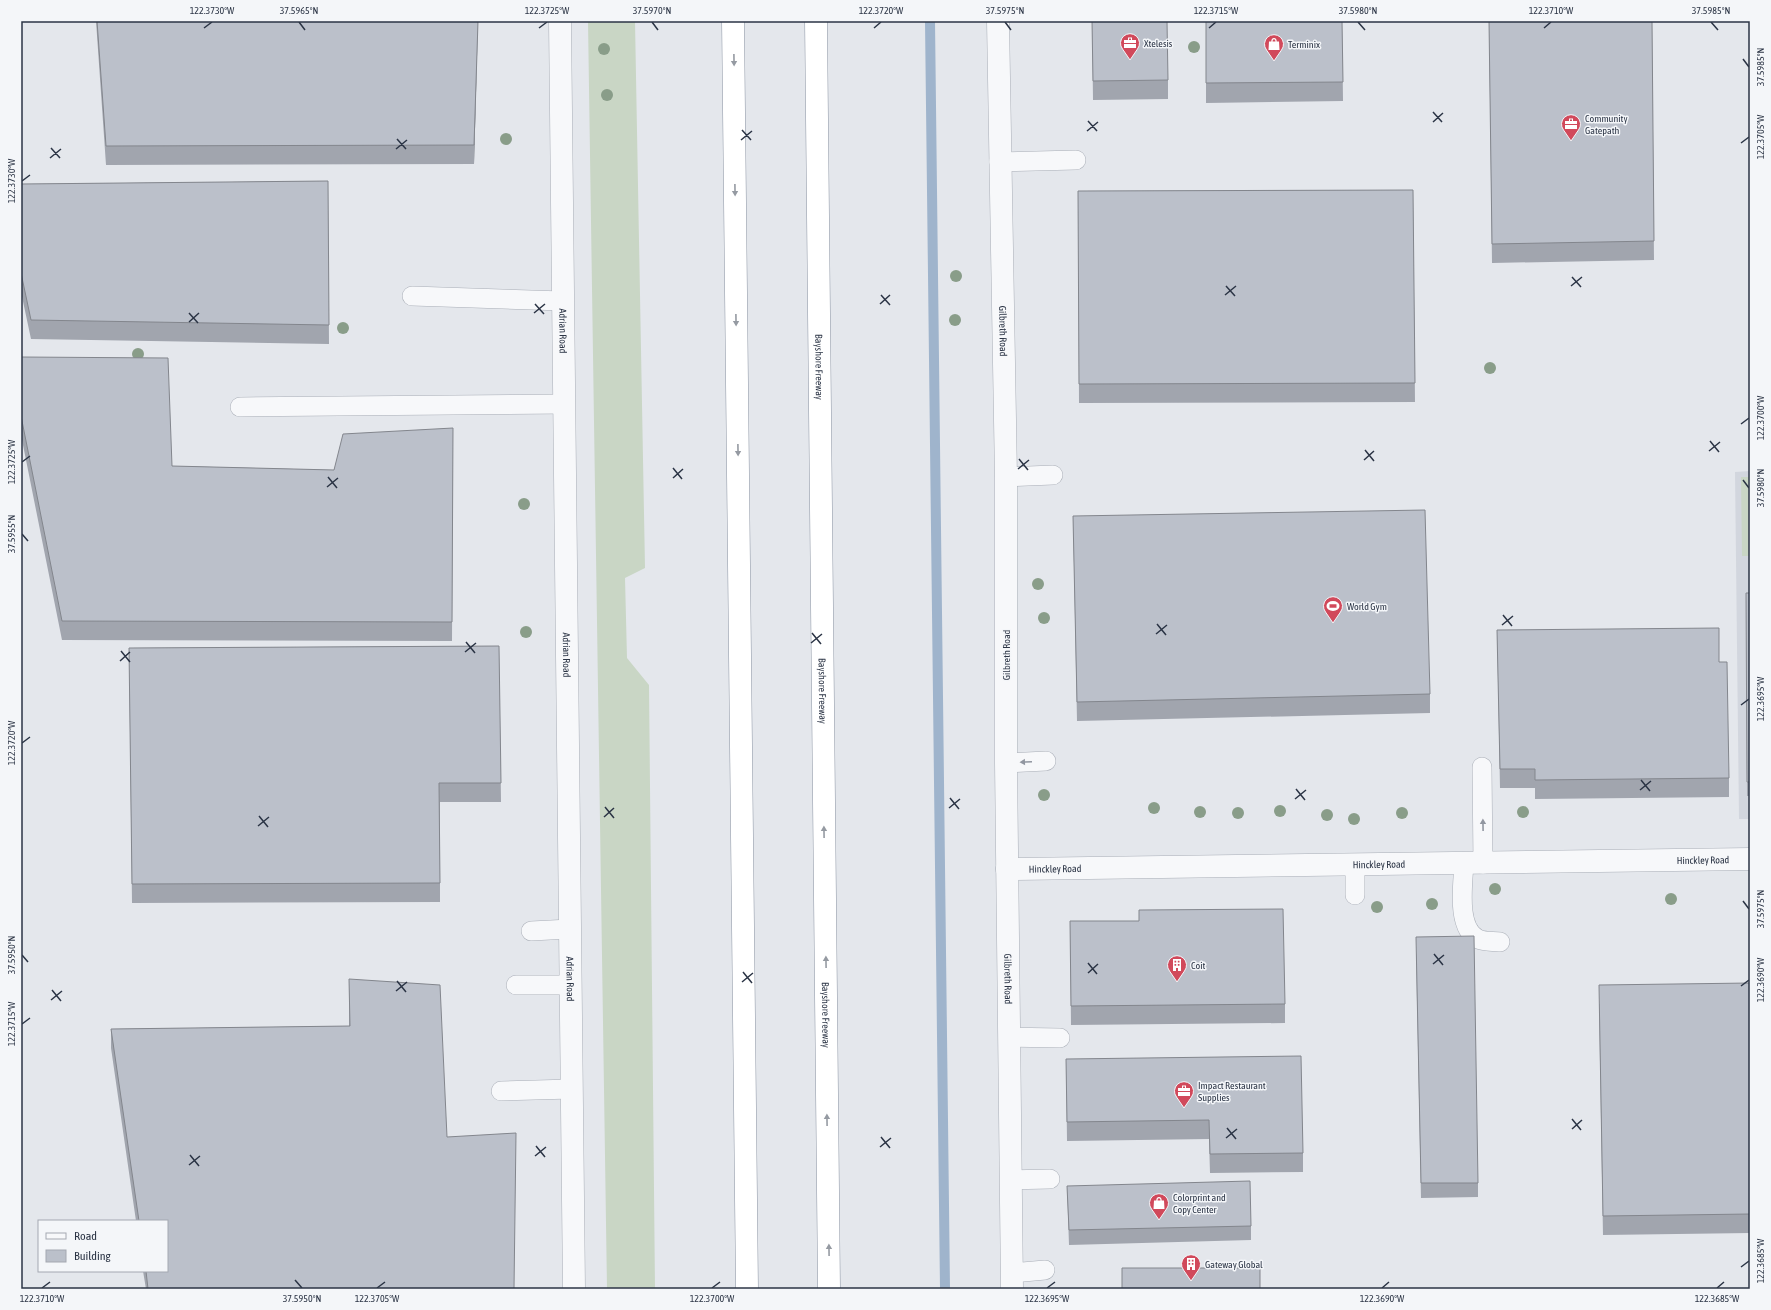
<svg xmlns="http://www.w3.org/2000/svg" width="1771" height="1310" viewBox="0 0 1771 1310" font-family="'Asap Condensed',sans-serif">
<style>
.built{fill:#d2d6de}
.grass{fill:#c9d6c5}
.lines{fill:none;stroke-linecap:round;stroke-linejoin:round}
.stream{stroke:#9fb4cc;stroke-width:10}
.lane-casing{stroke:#a9aeb7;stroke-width:20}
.street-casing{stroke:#a9aeb7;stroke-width:23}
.highway-casing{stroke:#8b94a3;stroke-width:23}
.lane{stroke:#f7f8fa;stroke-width:19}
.street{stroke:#f7f8fa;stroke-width:22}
.highway{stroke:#fff;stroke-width:22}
.tree{fill:#899d89}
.wall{fill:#a1a5ae}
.shaded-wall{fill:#83868d}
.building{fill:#bbc0ca;stroke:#83868d}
.oneway{fill:#959aa2}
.oneway2{fill:#9196a0}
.ticks{fill:none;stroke:#2b3445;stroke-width:1.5}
.labels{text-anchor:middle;stroke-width:3;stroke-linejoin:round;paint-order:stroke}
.poi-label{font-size:10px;fill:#2b3445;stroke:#f4f6f9;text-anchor:start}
.street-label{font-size:10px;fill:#2b3445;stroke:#f4f6f9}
.neatline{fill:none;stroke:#2b3445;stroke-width:1.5}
.ticks-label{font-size:10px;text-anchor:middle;fill:#2b3445}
</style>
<rect width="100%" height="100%" fill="#e4e7ec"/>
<!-- built -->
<path class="built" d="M1750 471V819H1739L1735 472Z"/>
<!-- grass -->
<path class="grass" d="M588 21H635L645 568 625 578 627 658 649 685 655 1289H607Z
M1741 477H1750V556H1742Z"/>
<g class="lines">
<!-- stream -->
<path class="stream" d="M930 21 945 1289"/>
<defs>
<path id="lane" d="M999 162 1076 160
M412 296 563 301
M240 407 565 404
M1006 477 1053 475
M1006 763 1046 761
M1482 767 1483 864
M1464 863C1463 884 1456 928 1478 939 1484 942 1493 941 1500 942
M1355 864V895
M531 931 570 929
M516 985H571
M1009 1037 1060 1038
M501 1091 572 1089
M1010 1180 1050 1179
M1012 1273 1045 1270"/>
<g id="street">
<path id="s1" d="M560 21 574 1289"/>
<path id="s2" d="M998 21 1006 477V763L1012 1289"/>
<path id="s3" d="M1007 869 1750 859"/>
</g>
<g id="highway">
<path d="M733 21 747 1289"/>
<path id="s4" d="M816 21 829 1289"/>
</g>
</defs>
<!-- lane casing -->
<use href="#lane" class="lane-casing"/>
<!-- street casing -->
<use href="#street" class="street-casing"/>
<!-- highway casing -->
<use href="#highway" class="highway-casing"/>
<!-- lane -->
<use href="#lane" class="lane"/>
<!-- street -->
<use href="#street" class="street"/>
<!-- highway -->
<use href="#highway" class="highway"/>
</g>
<!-- trees -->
<g class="tree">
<circle cx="1194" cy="47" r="6"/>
<circle cx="604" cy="49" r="6"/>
<circle cx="607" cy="95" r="6"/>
<circle cx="506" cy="139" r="6"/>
<circle cx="956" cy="276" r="6"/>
<circle cx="955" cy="320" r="6"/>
<circle cx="343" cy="328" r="6"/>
<circle cx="138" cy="354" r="6"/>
<circle cx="1490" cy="368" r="6"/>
<circle cx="524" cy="504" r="6"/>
<circle cx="1038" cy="584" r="6"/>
<circle cx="1044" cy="618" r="6"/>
<circle cx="526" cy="632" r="6"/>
<circle cx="1044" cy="795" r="6"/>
<circle cx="1154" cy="808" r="6"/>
<circle cx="1280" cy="811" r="6"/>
<circle cx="1200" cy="812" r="6"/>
<circle cx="1523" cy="812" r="6"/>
<circle cx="1238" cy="813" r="6"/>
<circle cx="1402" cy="813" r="6"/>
<circle cx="1327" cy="815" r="6"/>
<circle cx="1354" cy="819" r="6"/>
<circle cx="1495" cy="889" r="6"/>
<circle cx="1671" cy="899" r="6"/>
<circle cx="1432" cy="904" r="6"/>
<circle cx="1377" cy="907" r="6"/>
</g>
<!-- wall -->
<path class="wall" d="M96 21H478L474 164 106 165Z
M1092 21 1168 80V99L1093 100Z
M1206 21H1342L1343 101 1206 103Z
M1489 21H1652L1654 260 1492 263Z
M328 181 329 344 31 339 21 292V184Z
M1413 190 1415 402 1079 403 1078 191Z
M21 357 172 466 334 470 453 428 452 641 62 640 21 435Z
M1073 516 1430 694V713L1077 721Z
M1746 593H1750V796H1747Z
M1497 630 1719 662 1729 778V797L1535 799V788H1500Z
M499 646 501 802H440V902L132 903 129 648Z
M1070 921 1285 1004V1023L1071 1025Z
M1416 952 1478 1183V1197L1421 1198Z
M349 979 447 1137 514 1289H146L143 1271H167V1221H136L111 1048V1029L349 1026Z
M1750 983V1233L1603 1235 1599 1004Z
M1066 1059 1303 1153V1172L1210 1173 1209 1139 1067 1141Z
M1067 1186 1251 1226V1240L1069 1245Z"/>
<!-- shaded-wall -->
<path class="shaded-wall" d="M478 21 474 164V145Z"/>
<!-- building -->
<path class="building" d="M97 21H478L474 145 106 146Z
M1092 21H1167L1168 80 1093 81Z
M1206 21H1342L1343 82 1206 83Z
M1489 21H1652L1654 241 1492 244Z
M328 181 329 325 31 320 21 273V184Z
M1413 190 1415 383 1079 384 1078 191Z
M21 357 168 358 172 466 334 470 343 434 453 428 452 622 62 621 21 416Z
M1425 510 1430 694 1077 702 1073 516Z
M1746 593H1750V782H1747Z
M1719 628V662H1727L1729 778 1535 780V769H1500L1497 630Z
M499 646 501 783H439L440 883 132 884 129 648Z
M1283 909 1285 1004 1071 1006 1070 921H1139V910Z
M1474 936 1478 1183H1421L1416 937Z
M349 979 440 985 447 1137 516 1133 514 1289H148L146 1271H167V1221H139L111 1029 350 1026Z
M1750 983V1214L1603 1216 1599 985Z
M1301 1056 1303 1153 1210 1154 1209 1120 1067 1122 1066 1059Z
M1250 1181 1251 1226 1069 1230 1067 1186Z
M1122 1268H1260V1289H1122Z"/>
<!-- one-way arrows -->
<defs><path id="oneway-solid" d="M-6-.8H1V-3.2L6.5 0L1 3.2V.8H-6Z"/></defs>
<g class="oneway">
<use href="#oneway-solid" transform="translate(734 60) rotate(89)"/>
<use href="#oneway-solid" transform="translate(735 190) rotate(89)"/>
<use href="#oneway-solid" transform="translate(736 320) rotate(89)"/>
<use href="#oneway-solid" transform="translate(738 450) rotate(89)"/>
<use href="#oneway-solid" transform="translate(824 832) rotate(-91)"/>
<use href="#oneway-solid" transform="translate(826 962) rotate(-91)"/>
<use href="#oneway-solid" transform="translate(827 1120) rotate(-91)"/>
<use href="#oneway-solid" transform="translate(829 1250) rotate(-91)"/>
</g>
<g class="oneway2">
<use href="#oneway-solid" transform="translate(1026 762) rotate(178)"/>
<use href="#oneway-solid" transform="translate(1483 825) rotate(-91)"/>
</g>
<!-- ticks -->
<path class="ticks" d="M299 22 305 30M652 22 658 30M1005 22 1011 30M1358 22 1365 30M1711 22 1718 30M204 28 212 22M539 28 547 22M874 28 881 22M1209 28 1216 22M1544 28 1551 22M1743 59 1749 67M1433 112 1442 122M1088 121 1097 131M1433 122 1443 113M742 130 751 140M1087 131 1098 122M397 139 406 149M741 140 752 131M1741 143 1749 137M51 148 60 158M396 149 407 140M50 158 61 149M22 181 30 175M1572 277 1581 287M1226 286 1235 296M1571 286 1582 277M881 295 890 305M1225 295 1236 286M535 304 544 314M880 304 890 295M189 313 198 323M534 313 545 304M189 322 199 313M1741 424 1749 418M1710 441 1719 452M1365 450 1374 461M1709 451 1720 442M1019 459 1028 470M1364 460 1374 451M22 462 30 456M673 468 682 479M1018 469 1029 460M328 477 337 488M673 478 683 469M1743 480 1749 488M327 487 338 478M22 534 28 541M1503 615 1512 626M1157 624 1166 635M1502 625 1513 616M812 633 821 644M1156 634 1167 625M466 642 475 653M811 643 822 634M121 651 130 662M465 652 476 643M120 661 130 652M1741 705 1749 699M22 743 30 737M1641 780 1650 791M1296 789 1305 800M1640 790 1651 781M950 798 959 809M1295 799 1306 790M605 807 614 818M949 808 960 799M259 816 268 827M604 817 614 808M258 826 269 817M1743 901 1749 909M1434 954 1443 965M22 955 28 962M1088 963 1097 974M1433 964 1444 955M743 972 752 983M1088 973 1098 964M397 981 406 992M742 982 753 973M1741 986 1749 980M52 990 61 1001M396 991 407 982M51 1000 62 991M22 1024 30 1018M1572 1119 1581 1130M1227 1128 1236 1139M1572 1129 1582 1120M881 1137 890 1148M1226 1138 1237 1129M536 1146 545 1157M880 1147 891 1138M190 1155 199 1166M535 1156 546 1147M189 1165 200 1156M1741 1267 1749 1261M295 1280 302 1288M42 1288 50 1282M377 1288 385 1282M712 1288 720 1282M1047 1288 1055 1282M1382 1288 1389 1282M1717 1288 1724 1282"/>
<!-- icons -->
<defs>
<symbol id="office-pin" viewBox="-11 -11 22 30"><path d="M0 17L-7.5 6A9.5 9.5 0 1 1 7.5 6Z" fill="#d1495b" stroke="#f4f6f9"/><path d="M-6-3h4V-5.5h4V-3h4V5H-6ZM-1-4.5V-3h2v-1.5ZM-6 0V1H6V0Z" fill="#fff"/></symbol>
<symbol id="shop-pin" viewBox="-11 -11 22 30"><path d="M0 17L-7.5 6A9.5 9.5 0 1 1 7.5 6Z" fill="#d1495b" stroke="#f4f6f9"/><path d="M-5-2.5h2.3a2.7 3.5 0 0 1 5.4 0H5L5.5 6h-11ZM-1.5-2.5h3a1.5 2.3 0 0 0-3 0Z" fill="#fff"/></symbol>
<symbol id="stadium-pin" viewBox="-11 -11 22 30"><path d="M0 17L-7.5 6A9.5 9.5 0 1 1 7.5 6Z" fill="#d1495b" stroke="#f4f6f9"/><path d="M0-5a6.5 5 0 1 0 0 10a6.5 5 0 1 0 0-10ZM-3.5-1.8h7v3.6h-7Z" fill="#fff"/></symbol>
<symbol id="building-pin" viewBox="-11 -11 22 30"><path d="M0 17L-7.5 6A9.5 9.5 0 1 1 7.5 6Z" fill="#d1495b" stroke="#f4f6f9"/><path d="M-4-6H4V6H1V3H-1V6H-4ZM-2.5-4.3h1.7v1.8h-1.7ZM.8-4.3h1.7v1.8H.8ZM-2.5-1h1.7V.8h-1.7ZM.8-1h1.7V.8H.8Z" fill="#fff"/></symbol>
</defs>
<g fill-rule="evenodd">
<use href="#office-pin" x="1119" y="32" width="22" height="30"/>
<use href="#shop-pin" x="1263" y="33" width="22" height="30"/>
<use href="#office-pin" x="1560" y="113" width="22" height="30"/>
<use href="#stadium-pin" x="1322" y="595" width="22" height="30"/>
<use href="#building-pin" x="1166" y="954" width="22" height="30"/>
<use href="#office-pin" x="1173" y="1080" width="22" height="30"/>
<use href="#shop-pin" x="1148" y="1192" width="22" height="30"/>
<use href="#building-pin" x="1180" y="1253" width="22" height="30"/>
</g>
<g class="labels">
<!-- poi labels -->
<g class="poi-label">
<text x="1144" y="47">Xtelesis</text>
<text x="1288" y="48">Terminix</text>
<text x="1585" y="122">Community<tspan x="1585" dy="12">Gatepath</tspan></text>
<text x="1347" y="610">World Gym</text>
<text x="1191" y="969">Coit</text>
<text x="1198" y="1089">Impact Restaurant<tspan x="1198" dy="12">Supplies</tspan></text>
<text x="1173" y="1201">Colorprint and<tspan x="1173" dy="12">Copy Center</tspan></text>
<text x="1205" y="1268">Gateway Global</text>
</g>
<!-- street labels -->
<g class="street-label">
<text dy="4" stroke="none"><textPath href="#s1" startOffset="310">Adrian Road</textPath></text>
<text dy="4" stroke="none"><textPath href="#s2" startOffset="310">Gilbreth Road</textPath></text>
<text dy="4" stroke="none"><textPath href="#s4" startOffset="346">Bayshore Freeway</textPath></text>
<text dy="4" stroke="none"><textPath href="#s1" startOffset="634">Adrian Road</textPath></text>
<text transform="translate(1006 655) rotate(-90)" y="4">Gilbreth Road</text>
<text dy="4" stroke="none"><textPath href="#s4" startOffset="670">Bayshore Freeway</textPath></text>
<text dy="4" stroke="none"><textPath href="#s3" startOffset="696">Hinckley Road</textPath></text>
<text dy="4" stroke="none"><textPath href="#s3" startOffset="372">Hinckley Road</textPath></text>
<text dy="4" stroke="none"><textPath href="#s3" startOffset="48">Hinckley Road</textPath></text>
<text dy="4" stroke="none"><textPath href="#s1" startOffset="958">Adrian Road</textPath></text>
<text dy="4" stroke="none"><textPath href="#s2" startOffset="958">Gilbreth Road</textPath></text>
<text dy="4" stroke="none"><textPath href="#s4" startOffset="994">Bayshore Freeway</textPath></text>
</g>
</g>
<!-- border -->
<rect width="1771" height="1310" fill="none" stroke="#f4f6f9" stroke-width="44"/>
<!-- legend -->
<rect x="38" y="1220" width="130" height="52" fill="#f4f6f9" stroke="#a4a8b1"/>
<rect x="46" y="1233" width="20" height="6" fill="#f7f8fa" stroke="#a4a8b1"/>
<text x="74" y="1240" font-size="12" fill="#2b3445">Road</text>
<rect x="46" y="1250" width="20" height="12" fill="#bbc0ca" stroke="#a4a8b1"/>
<text x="74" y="1260" font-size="12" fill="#2b3445">Building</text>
<rect x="22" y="22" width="1727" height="1266" class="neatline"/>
<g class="ticks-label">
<text x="212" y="14">122.3730°W</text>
<text x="299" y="14">37.5965°N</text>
<text x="547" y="14">122.3725°W</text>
<text x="652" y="14">37.5970°N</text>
<text x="881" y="14">122.3720°W</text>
<text x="1005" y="14">37.5975°N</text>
<text x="1216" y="14">122.3715°W</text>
<text x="1358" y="14">37.5980°N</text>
<text x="1551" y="14">122.3710°W</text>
<text x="1711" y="14">37.5985°N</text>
<text transform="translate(1760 67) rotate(-90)" y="4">37.5985°N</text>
<text transform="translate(1760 137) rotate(-90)" y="4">122.3705°W</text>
<text transform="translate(11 181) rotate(-90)" y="4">122.3730°W</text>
<text transform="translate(1760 418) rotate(-90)" y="4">122.3700°W</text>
<text transform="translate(11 462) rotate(-90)" y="4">122.3725°W</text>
<text transform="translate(1760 488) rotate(-90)" y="4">37.5980°N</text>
<text transform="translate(11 534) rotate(-90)" y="4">37.5955°N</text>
<text transform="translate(1760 699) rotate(-90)" y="4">122.3695°W</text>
<text transform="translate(11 743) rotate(-90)" y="4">122.3720°W</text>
<text transform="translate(1760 909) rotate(-90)" y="4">37.5975°N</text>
<text transform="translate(11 955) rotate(-90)" y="4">37.5950°N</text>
<text transform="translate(1760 980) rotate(-90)" y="4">122.3690°W</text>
<text transform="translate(11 1024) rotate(-90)" y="4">122.3715°W</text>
<text transform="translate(1760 1261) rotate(-90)" y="4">122.3685°W</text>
<text x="42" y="1302">122.3710°W</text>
<text x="302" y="1302">37.5950°N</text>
<text x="377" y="1302">122.3705°W</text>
<text x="712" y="1302">122.3700°W</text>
<text x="1047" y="1302">122.3695°W</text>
<text x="1382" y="1302">122.3690°W</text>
<text x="1717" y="1302">122.3685°W</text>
</g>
</svg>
